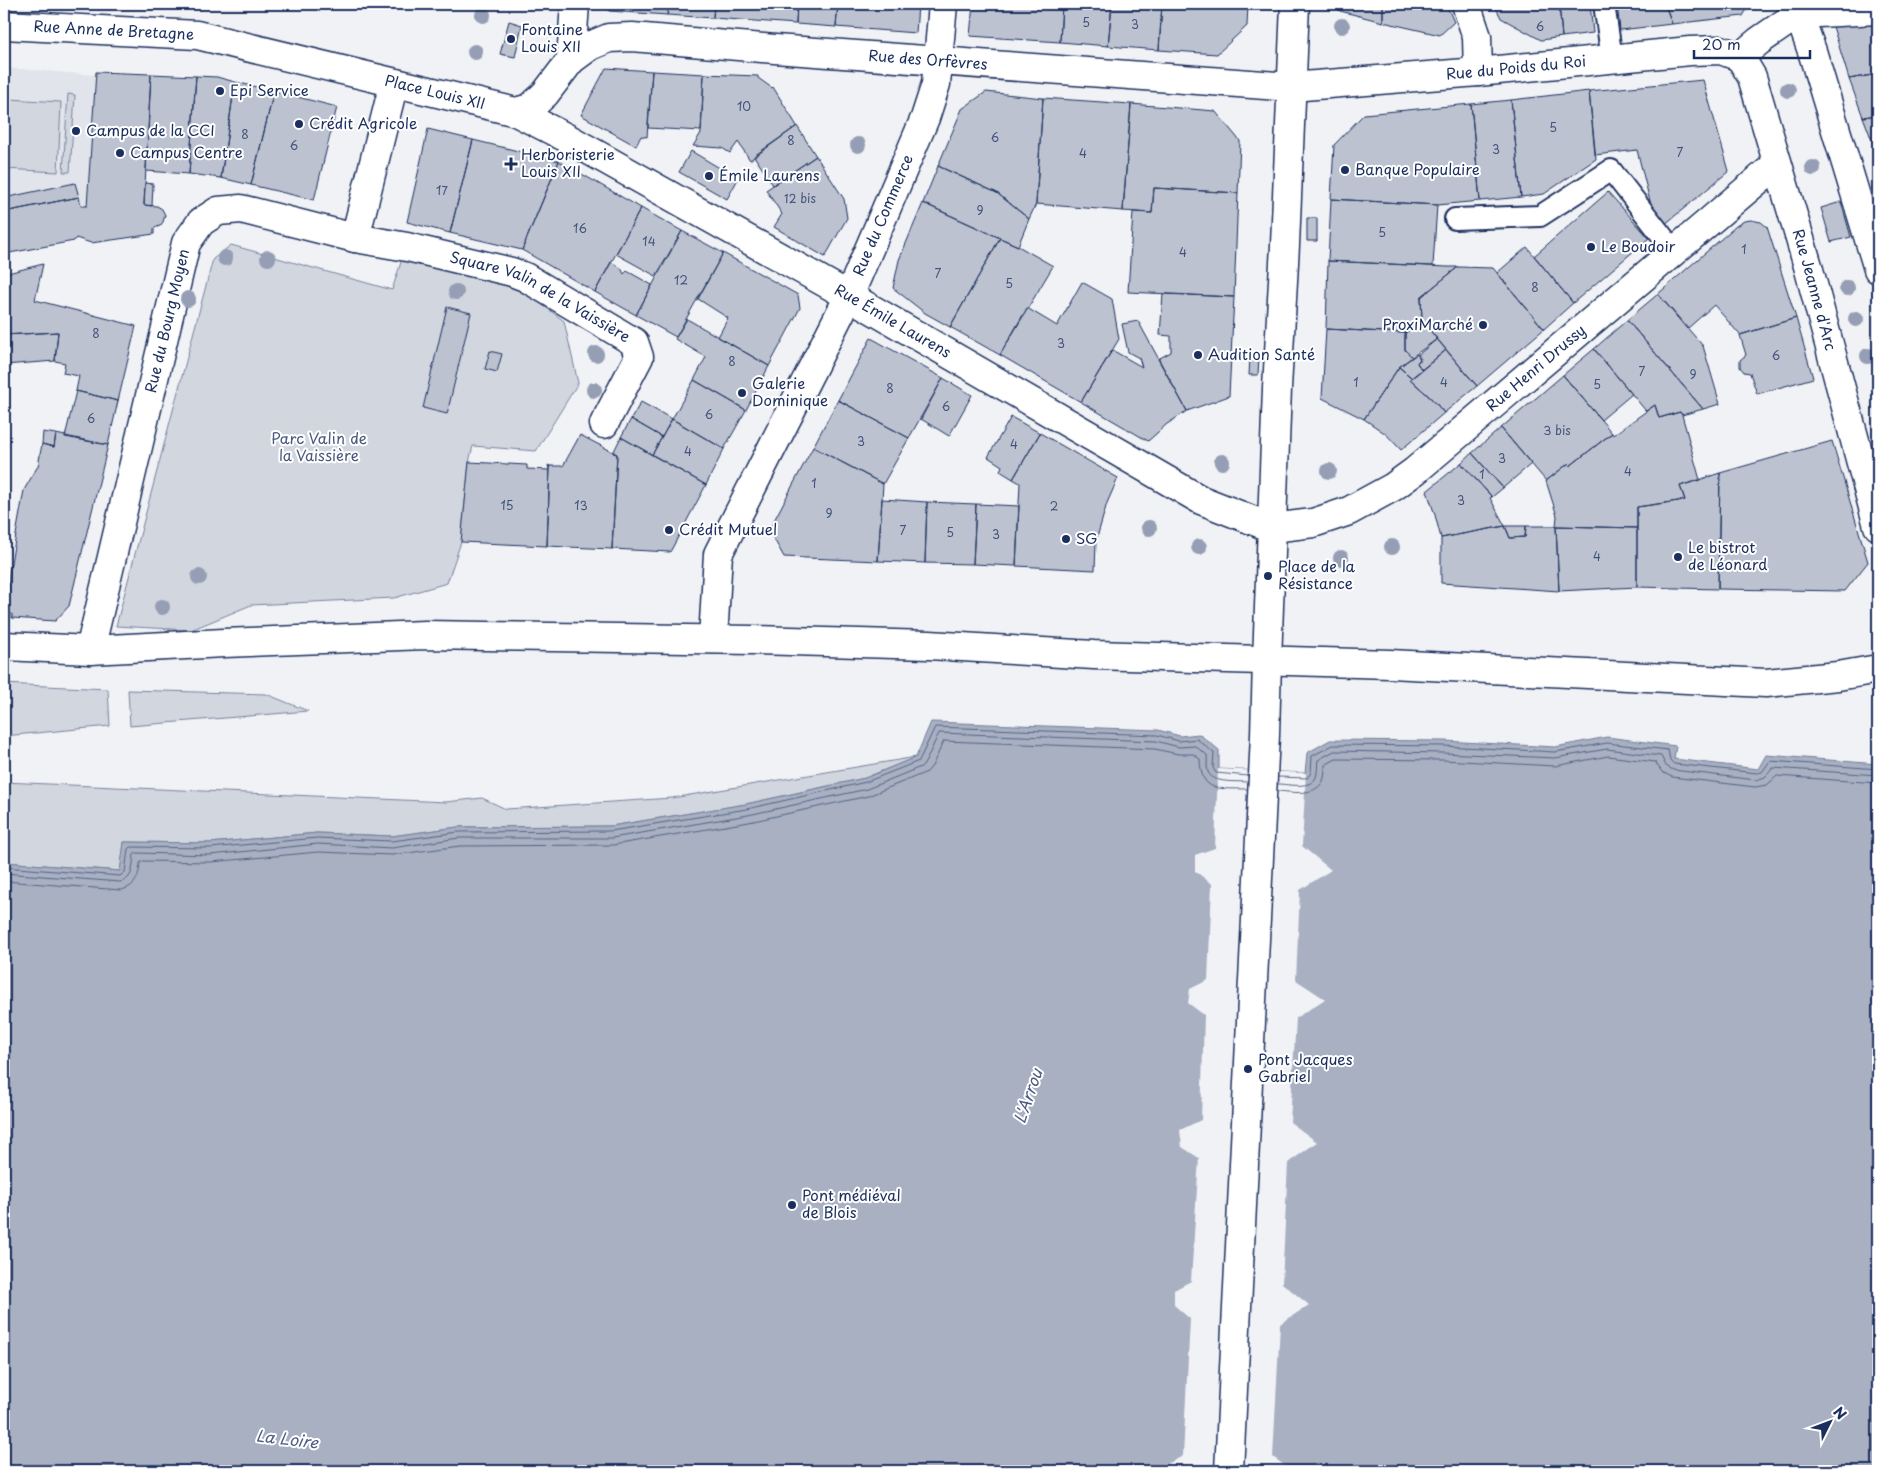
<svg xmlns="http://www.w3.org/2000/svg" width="1882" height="1475" viewBox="0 0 1882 1475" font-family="'Playpen Sans',sans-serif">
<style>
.built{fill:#e1e4ea}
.green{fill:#d2d6df;stroke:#76829e}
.water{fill:#a8b0c2;stroke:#707c9a}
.pier{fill:#f1f2f5}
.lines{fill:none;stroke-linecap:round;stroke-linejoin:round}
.shore{stroke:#536386;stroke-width:1}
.building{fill:#bcc2d0;stroke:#1b2f5e}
.service-casing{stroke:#1b2f5e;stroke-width:24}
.pedestrian-casing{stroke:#1b2f5e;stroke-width:31}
.minor-casing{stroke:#1b2f5e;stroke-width:31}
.secondary-casing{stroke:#1b2f5e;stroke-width:31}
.primary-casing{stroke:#1b2f5e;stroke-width:31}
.service{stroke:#fff;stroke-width:20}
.pedestrian{stroke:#fff;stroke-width:28}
.minor{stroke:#fff;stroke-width:28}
.secondary{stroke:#fff;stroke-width:28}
.primary{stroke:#fff;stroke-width:28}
.tree{fill:#959eb4}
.poi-dot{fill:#1b2f5e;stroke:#fff;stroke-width:2}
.labels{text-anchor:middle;stroke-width:4;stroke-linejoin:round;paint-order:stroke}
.number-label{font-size:12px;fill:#43547a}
.poi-label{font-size:15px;fill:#1b2f5e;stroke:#fff;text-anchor:start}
.street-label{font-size:15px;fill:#1b2f5e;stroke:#fff}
.park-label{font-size:15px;fill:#49597e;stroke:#fff}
.water-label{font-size:16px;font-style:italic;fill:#4c5c81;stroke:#fff}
</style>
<rect width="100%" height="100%" fill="#f1f2f5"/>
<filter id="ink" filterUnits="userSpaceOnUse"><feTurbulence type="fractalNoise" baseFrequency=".02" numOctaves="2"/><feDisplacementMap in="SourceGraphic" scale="10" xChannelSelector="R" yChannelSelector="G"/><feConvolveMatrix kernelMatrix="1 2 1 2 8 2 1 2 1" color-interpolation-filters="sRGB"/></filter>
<g filter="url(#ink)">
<!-- built -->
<path class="built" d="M6 68 95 75 96 72 151 74 144 205 157 206 162 209 165 215 163 222 160 226 154 228V234L91 243 76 238 74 241 4 254V91Z"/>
<!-- green -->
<path class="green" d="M68 94 75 95 70 172H63Z
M9 99 61 102 58 172 5 169Z
M231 245 392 290 402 259 519 287 564 321 578 383 536 451 473 446 469 462 461 542 447 583 394 598 251 605 191 630 116 626 213 259Z
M4 684 108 689 110 726 4 736Z
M128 690 266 694 308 711 130 726Z
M916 757 865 778 746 804 611 826 458 827 392 836 317 833 210 843 124 842 121 871 4 862V782L446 802 482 798 506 809 672 798Z"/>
<!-- water -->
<path class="water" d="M931 722 1158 730 1180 736 1199 734 1219 750V769L1305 773 1307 753 1330 740 1444 741 1555 747 1607 737 1676 746 1674 759 1758 769 1766 755 1878 764V1471H4V862L120 871 124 842 210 843 317 833 392 836 458 827 611 826 746 804 865 778 916 757Z"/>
<!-- pier -->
<path class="pier" d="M1218 769 1306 773 1302 846 1331 870 1300 890 1296 980 1325 999 1296 1018 1290 1122 1317 1142 1288 1163 1282 1283 1309 1305 1280 1324 1273 1457 1292 1471H1165V1465L1183 1456 1190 1319 1174 1305V1290L1191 1281 1199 1158 1182 1147 1180 1130 1201 1120 1204 1015 1188 1003 1190 989 1208 980 1212 884 1195 871V855L1215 848Z"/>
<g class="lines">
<!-- shore -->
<path class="shore" d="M1278 777 1307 778 1311 773 1312 756 1333 745 1444 746 1555 752 1607 743 1668 750 1670 760 1674 764 1757 773 1762 772 1770 761 1878 769
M1278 784C1288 784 1311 790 1316 777 1318 772 1317 765 1318 760L1334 751 1443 753 1555 758 1607 749 1661 756 1666 766 1673 770 1756 780 1765 777 1773 768 1878 775
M1277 791C1292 792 1315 797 1323 781 1325 776 1325 770 1325 765L1336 759 1443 760 1555 766 1608 756 1655 762 1662 772 1672 777 1755 787 1767 785 1777 776 1878 783
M4 867 120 876 125 872 128 849 130 847 210 848 317 838 392 841 459 832 611 831 747 809 866 782 919 761 935 727 1157 735 1179 741 1197 739 1214 753 1213 768 1216 773 1248 776
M4 873 120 882C134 879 132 867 134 855L136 853 210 855 318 844 392 848 459 838H612L748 815 867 789 923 766 926 761 939 733 1156 741 1179 747 1195 746 1207 755C1208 761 1206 767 1208 772 1213 784 1237 781 1248 782
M4 881 121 890C136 887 139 876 140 863L143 861 211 862 318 852 392 855 460 846 613 845 749 822 868 796 927 772 932 766 944 741 1155 749 1178 754H1193L1200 759C1201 794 1219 788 1247 789"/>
</g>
<!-- building -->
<path class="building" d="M610 4H669L667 15 609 11Z
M669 4H714L713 18 667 15Z
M714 4H797L796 24 713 18Z
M797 4H838L836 27 796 24Z
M838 4H918L916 33 836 27Z
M973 4H1062L1060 42 970 36Z
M1062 4H1112L1108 46 1060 42Z
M1112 4H1162L1159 50 1108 46Z
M1162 4H1248L1247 26 1217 54 1159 50Z
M1333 4H1383V22L1340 11Z
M1383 4H1446L1454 22 1440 35 1383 22Z
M1494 4H1559L1562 37 1541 40 1501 18Z
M1559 4H1590L1593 33 1562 37Z
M1617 4H1665L1672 24 1620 30Z
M1665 4H1750L1743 16 1672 24Z
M1878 18V74L1849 79 1831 20Z
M509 21 522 25 515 57 500 54Z
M606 68 652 71 647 137 641 136 636 146 581 115Z
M652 71 704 74 701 131 648 128Z
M96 72 151 74 144 205 157 206 162 209 165 215 163 222 160 226 154 228V234L91 243 76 238 74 241 4 254V212L79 197 81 206H87Z
M151 74 196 76 189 174 146 171Z
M704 74 758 76V78L772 88 773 87 797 126 750 160 738 142 730 153 722 148 693 146 701 133Z
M1878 74V115L1863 117 1849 79Z
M196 76 217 77 235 82 221 178 189 174Z
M1703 80 1729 171 1664 225 1653 213 1637 150 1595 155 1589 91Z
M235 82 274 91 251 185 221 178Z
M274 91 337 107 314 200 251 185Z
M1589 91 1596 159 1544 194 1521 197 1511 100Z
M986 92 1043 98 1036 204 1029 219 997 193 938 166 962 109Z
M1043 98 1131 104 1123 211 1036 204Z
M1511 100 1521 197 1480 201 1471 104Z
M1131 104 1215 111 1240 141 1238 193 1154 188 1152 213 1123 211Z
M1471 104 1480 201 1437 205 1331 199 1334 145 1364 114Z
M1878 115V142L1873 143 1863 117Z
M797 126 816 156 773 185 754 156Z
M428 129 473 140 450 233 407 222Z
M473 140 559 161 522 250 450 233Z
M1878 142V160L1873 143Z
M691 151 738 179 727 199 679 172Z
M816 156 844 199 847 218 825 257 774 227 782 214 766 190Z
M559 161 641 208 595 292 522 250Z
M938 166 997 193 1029 219 1018 246 923 203Z
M75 183 79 197 4 212V198Z
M145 183 153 184 152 206 144 205Z
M1154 188 1238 193 1234 297 1128 292 1133 212 1152 213Z
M1608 192 1649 238 1573 303 1534 256Z
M1331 199 1437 205 1433 266 1328 261Z
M1841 202 1851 237 1831 242 1821 208Z
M923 203 1000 238 950 327 925 313 893 288 899 260Z
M641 208 682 231 656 276 616 254Z
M1307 218H1317V241H1307Z
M1751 220 1761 222 1767 227 1796 318 1740 335 1714 305 1687 329 1658 294 1736 226 1744 221Z
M682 231 723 253 676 337 636 315Z
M1000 238 1018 246 1053 266 1000 355 950 327Z
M1527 247 1573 303 1544 329 1497 273Z
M723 253 798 295 800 308 769 366 718 337 728 318 698 299Z
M1328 261 1447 267H1458L1421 297 1422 321 1405 333 1326 329Z
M611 262 621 268 624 274 627 271 652 285 636 315 595 292Z
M43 264 35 300 136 326 118 401 76 391 79 376 63 373 65 363 55 361 58 332 4 335V274Z
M1458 267 1493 268 1544 329 1477 386 1422 321 1421 297Z
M1082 282 1112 299 1119 339 1081 402 1000 355 1027 308 1057 326Z
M1163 294 1234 297 1229 396 1187 411 1158 359 1171 352V336L1160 335Z
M1658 294 1703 346 1720 404 1703 409 1627 320Z
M447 307 471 313 447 414 423 408Z
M1796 318 1813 378 1757 394 1750 373 1744 372 1740 367V360L1746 355 1740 335Z
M687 319 769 366 746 410 694 380 706 357 675 339Z
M1627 320 1703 409 1682 415 1680 412 1659 418 1655 405 1646 411 1594 349Z
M1138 321 1187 411 1167 424 1148 441 1081 402 1112 350 1142 367 1139 358 1128 352 1122 324Z
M1422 321 1437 339 1412 357 1405 350V333Z
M1326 329 1405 333V350L1412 357 1399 367 1364 419 1322 398Z
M58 332 55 361 4 365V335Z
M871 338 943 378 909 438 838 400Z
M1437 339 1446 350 1422 370 1417 363 1420 359 1418 355Z
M1594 349 1632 394 1601 420 1563 375Z
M1446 350 1477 386 1444 413 1434 401 1410 379Z
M490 351 502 354 497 372 485 369Z
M1417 354 1420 359 1417 363 1422 370 1412 378 1399 367Z
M1250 356H1259L1258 375H1249Z
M1399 367 1412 378 1410 379 1434 401 1444 413 1401 450 1386 434 1364 419Z
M1563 375 1612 433 1570 466 1569 463 1546 481 1501 428Z
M943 378 972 395 949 436 921 419Z
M694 380 746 410 724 449 672 419Z
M76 391 118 401 108 445 65 437Z
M838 400 909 438 883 484 813 447Z
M641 402 672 419 662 437 631 419Z
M1655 405 1659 418 1680 412 1682 415 1700 480 1680 486 1685 500 1637 507V528L1556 526 1557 516 1546 481 1569 463 1570 466 1612 433 1613 435Z
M1011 417 1040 433 1013 479 1000 471 1002 466 988 457Z
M631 419 662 437 652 455 621 437Z
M672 419 724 449 706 485 652 455Z
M1501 428 1531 464 1503 488 1472 453Z
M43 432 56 434 54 447 42 444Z
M1040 433 1118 478 1107 503 1096 541 1095 570 1016 566 1020 483 1013 479Z
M56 434 108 445 69 606 55 621 12 618V614L8 612 9 574 24 490 38 466 42 444 54 447Z
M580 435 617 454 612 549 547 546 550 466H563Z
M621 437 706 485 670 552 612 549 617 454 613 453Z
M1832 441 1868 562 1845 591 1718 589 1720 473Z
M813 447 883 484 878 561 784 557 769 530Z
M1472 453 1503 488 1492 497 1461 463Z
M469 462 527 465V469L549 470 548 465 550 466 547 546 461 542Z
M1461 463 1492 497 1490 498 1505 526 1441 538 1435 515 1427 491Z
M1720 473 1718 589 1637 587V507L1685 500 1680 486Z
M882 499 927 502 925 563 878 561Z
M927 502 976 504 973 564 925 563Z
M976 504 1019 506 1016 566 973 564Z
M1505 526H1526L1525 537 1510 538Z
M1505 526 1510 538 1525 537 1526 526H1556L1559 591 1441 583V538Z
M1556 526 1637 528V587L1559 591Z"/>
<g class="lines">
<defs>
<path id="service" d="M1604 4 1612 59
M1455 219 1540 216 1611 170 1674 251"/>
<g id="pedestrian">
<path d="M1466 4 1477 37 1478 72"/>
<path d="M1798 14 1878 10"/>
<path id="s1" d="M516 112 569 139 849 296 1201 500 1272 528 1313 523 1349 511 1393 487 1415 471 1777 164"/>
<path id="s2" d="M713 639 718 554 849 296 925 118 936 84 943 4"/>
</g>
<g id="minor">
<path d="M1795 4 1812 51 1878 269"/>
<path id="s3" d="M4 25 197 35 516 112 530 108 545 94 571 60 575 4"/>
<path id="s4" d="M1740 57 1752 77 1808 266 1878 526"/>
<path d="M1740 57 1759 41 1798 14"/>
<path id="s5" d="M571 60 590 46 609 38 632 37 775 49 1291 87 1478 72 1690 51 1721 50 1740 57"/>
<path id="s6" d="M355 238 407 247 512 272 525 277 634 342 639 357 604 424"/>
<path id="s7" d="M90 650 186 243 201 222 218 211 241 209 355 238 394 83"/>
<path d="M1267 661 1277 388 1285 245 1295 4"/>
</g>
<path id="secondary" d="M1229 1471 1265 735 1267 661"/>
<path id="primary" d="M4 646 90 650 224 643 425 635 753 640 929 645 1094 655 1390 664 1766 683 1838 676 1878 669"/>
</defs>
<!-- service casing -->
<use href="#service" class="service-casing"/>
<!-- pedestrian casing -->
<use href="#pedestrian" class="pedestrian-casing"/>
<!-- minor casing -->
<use href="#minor" class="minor-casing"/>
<!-- secondary casing -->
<use href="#secondary" class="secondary-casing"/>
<!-- primary casing -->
<use href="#primary" class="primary-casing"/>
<!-- service -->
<use href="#service" class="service"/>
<!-- pedestrian -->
<use href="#pedestrian" class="pedestrian"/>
<!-- minor -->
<use href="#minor" class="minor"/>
<!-- secondary -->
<use href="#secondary" class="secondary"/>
<!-- primary -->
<use href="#primary" class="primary"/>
</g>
<!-- trees -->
<g class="tree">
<circle cx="483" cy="15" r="8"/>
<circle cx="1342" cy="26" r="8"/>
<circle cx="475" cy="52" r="8"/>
<circle cx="1788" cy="90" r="8"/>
<circle cx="858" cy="145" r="8"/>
<circle cx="1813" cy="168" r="8"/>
<circle cx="225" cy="258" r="8"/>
<circle cx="268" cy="258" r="8"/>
<circle cx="1847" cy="288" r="8"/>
<circle cx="456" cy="292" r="8"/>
<circle cx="188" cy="299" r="8"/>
<circle cx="1856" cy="319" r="8"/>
<circle cx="596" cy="354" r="8"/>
<circle cx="1868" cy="356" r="8"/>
<circle cx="594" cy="390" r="8"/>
<circle cx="1222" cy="462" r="8"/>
<circle cx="1329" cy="471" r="8"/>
<circle cx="1149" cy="528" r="8"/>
<circle cx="1199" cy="547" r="8"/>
<circle cx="1392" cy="547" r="8"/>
<circle cx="1341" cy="558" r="8"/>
<circle cx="199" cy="577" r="8"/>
<circle cx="162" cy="607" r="8"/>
</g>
</g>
<!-- markers -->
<g class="poi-dot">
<circle cx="511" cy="39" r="5"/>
<circle cx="220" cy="91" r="5"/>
<circle cx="299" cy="124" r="5"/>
<circle cx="76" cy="131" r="5"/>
<circle cx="120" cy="153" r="5"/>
<path d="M508.5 156.5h5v5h5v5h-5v5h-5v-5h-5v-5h5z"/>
<circle cx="1345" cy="170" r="5"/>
<circle cx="709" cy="176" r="5"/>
<circle cx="1591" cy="247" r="5"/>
<circle cx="1483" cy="325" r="5"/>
<circle cx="1198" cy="355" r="5"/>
<circle cx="742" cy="393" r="5"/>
<circle cx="669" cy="530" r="5"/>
<circle cx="1066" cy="539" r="5"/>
<circle cx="1678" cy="557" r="5"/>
<circle cx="1268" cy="576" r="5"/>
<circle cx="1248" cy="1069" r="5"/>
<circle cx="792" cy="1205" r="5"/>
</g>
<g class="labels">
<!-- number labels -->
<g class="number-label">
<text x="1086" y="27">5</text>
<text x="1135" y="29">3</text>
<text x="1540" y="31">6</text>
<text x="744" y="111">10</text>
<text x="1553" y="132">5</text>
<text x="245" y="139">8</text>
<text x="995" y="142">6</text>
<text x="791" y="145">8</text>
<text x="294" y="150">6</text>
<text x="1496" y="154">3</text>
<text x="1680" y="157">7</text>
<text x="1083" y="158">4</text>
<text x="442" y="195">17</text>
<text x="800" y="203">12 bis</text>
<text x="980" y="215">9</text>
<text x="580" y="233">16</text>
<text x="1382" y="237">5</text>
<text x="649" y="246">14</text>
<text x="1744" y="254">1</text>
<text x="1183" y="257">4</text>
<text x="938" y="278">7</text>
<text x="681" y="285">12</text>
<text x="1009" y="288">5</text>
<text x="1535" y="292">8</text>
<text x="96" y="338">8</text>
<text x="1061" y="348">3</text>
<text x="1776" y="360">6</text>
<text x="732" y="366">8</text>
<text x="1642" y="376">7</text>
<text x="1693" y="379">9</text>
<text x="1356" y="387">1</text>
<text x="1444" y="387">4</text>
<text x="1597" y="389">5</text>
<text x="890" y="393">8</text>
<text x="946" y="411">6</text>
<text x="709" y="419">6</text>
<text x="91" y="423">6</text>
<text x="1557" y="435">3 bis</text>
<text x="861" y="446">3</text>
<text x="1014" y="449">4</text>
<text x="688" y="456">4</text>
<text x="1502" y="463">3</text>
<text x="1628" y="476">4</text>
<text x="1482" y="479">1</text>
<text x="814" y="488">1</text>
<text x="1461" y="505">3</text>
<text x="507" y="510">15</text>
<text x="581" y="510">13</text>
<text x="1054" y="511">2</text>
<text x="829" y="518">9</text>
<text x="903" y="535">7</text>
<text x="950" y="537">5</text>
<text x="996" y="539">3</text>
<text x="1597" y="561">4</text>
</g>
<!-- poi labels -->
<g class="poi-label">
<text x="521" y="35">Fontaine<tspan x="521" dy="17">Louis XII</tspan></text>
<text x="230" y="96">Epi Service</text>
<text x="309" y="129">Crédit Agricole</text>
<text x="86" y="136">Campus de la CCI</text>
<text x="130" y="158">Campus Centre</text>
<text x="521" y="160">Herboristerie<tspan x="521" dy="17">Louis XII</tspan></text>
<text x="1355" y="175">Banque Populaire</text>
<text x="719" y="181">Émile Laurens</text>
<text x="1601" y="252">Le Boudoir</text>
<text x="1473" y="330" text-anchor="end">ProxiMarché</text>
<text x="1208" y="360">Audition Santé</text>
<text x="752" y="389">Galerie<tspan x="752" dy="17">Dominique</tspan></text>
<text x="679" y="535">Crédit Mutuel</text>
<text x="1076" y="544">SG</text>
<text x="1688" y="553">Le bistrot<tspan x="1688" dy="17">de Léonard</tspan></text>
<text x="1278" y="572">Place de la<tspan x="1278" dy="17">Résistance</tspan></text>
<text x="1258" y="1065">Pont Jacques<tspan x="1258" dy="17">Gabriel</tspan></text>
<text x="802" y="1201">Pont médiéval<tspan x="802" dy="17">de Blois</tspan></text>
</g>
<!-- street labels -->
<g class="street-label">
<text dy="5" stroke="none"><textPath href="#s3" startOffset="110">Rue Anne de Bretagne</textPath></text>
<text dy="5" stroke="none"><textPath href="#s5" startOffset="364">Rue des Orfèvres</textPath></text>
<text dy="5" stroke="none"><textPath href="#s5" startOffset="954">Rue du Poids du Roi</textPath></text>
<text dy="5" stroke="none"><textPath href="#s3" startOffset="438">Place Louis XII</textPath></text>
<text dy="5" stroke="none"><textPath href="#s2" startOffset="462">Rue du Commerce</textPath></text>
<text dy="5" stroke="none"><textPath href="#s4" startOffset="245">Rue Jeanne d'Arc</textPath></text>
<text dy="5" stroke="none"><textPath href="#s6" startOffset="196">Square Valin de la Vaissière</textPath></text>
<text dy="5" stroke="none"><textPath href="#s7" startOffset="338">Rue du Bourg Moyen</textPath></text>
<text dy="5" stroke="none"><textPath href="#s1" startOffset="431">Rue Émile Laurens</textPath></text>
<text dy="5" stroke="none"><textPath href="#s1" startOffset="1179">Rue Henri Drussy</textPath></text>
</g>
<!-- park labels -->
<g class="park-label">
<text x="319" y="444">Parc Valin de<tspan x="319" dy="17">la Vaissière</tspan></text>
</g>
<!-- water labels -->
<g class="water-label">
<text transform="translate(1028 1096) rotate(-71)" y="6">L'Arrou</text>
<text transform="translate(287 1439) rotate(7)" y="6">La Loire</text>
</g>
</g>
<!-- margin -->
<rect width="1882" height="1475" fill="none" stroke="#fff" stroke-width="20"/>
<rect x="10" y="10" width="1862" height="1455" fill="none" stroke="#1b2f5e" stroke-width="2" filter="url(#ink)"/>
<!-- north arrow -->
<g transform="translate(1830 1422) rotate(48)" stroke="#ffffff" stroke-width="4" paint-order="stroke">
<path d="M0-4L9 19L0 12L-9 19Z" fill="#1b2f5e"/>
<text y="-8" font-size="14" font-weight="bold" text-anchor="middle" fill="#1b2f5e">N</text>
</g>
<!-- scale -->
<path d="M1694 50v8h116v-8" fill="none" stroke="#1b2f5e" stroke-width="2.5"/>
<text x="1702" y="50" font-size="15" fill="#1b2f5e" stroke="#ffffff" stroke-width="4" paint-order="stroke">20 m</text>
</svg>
